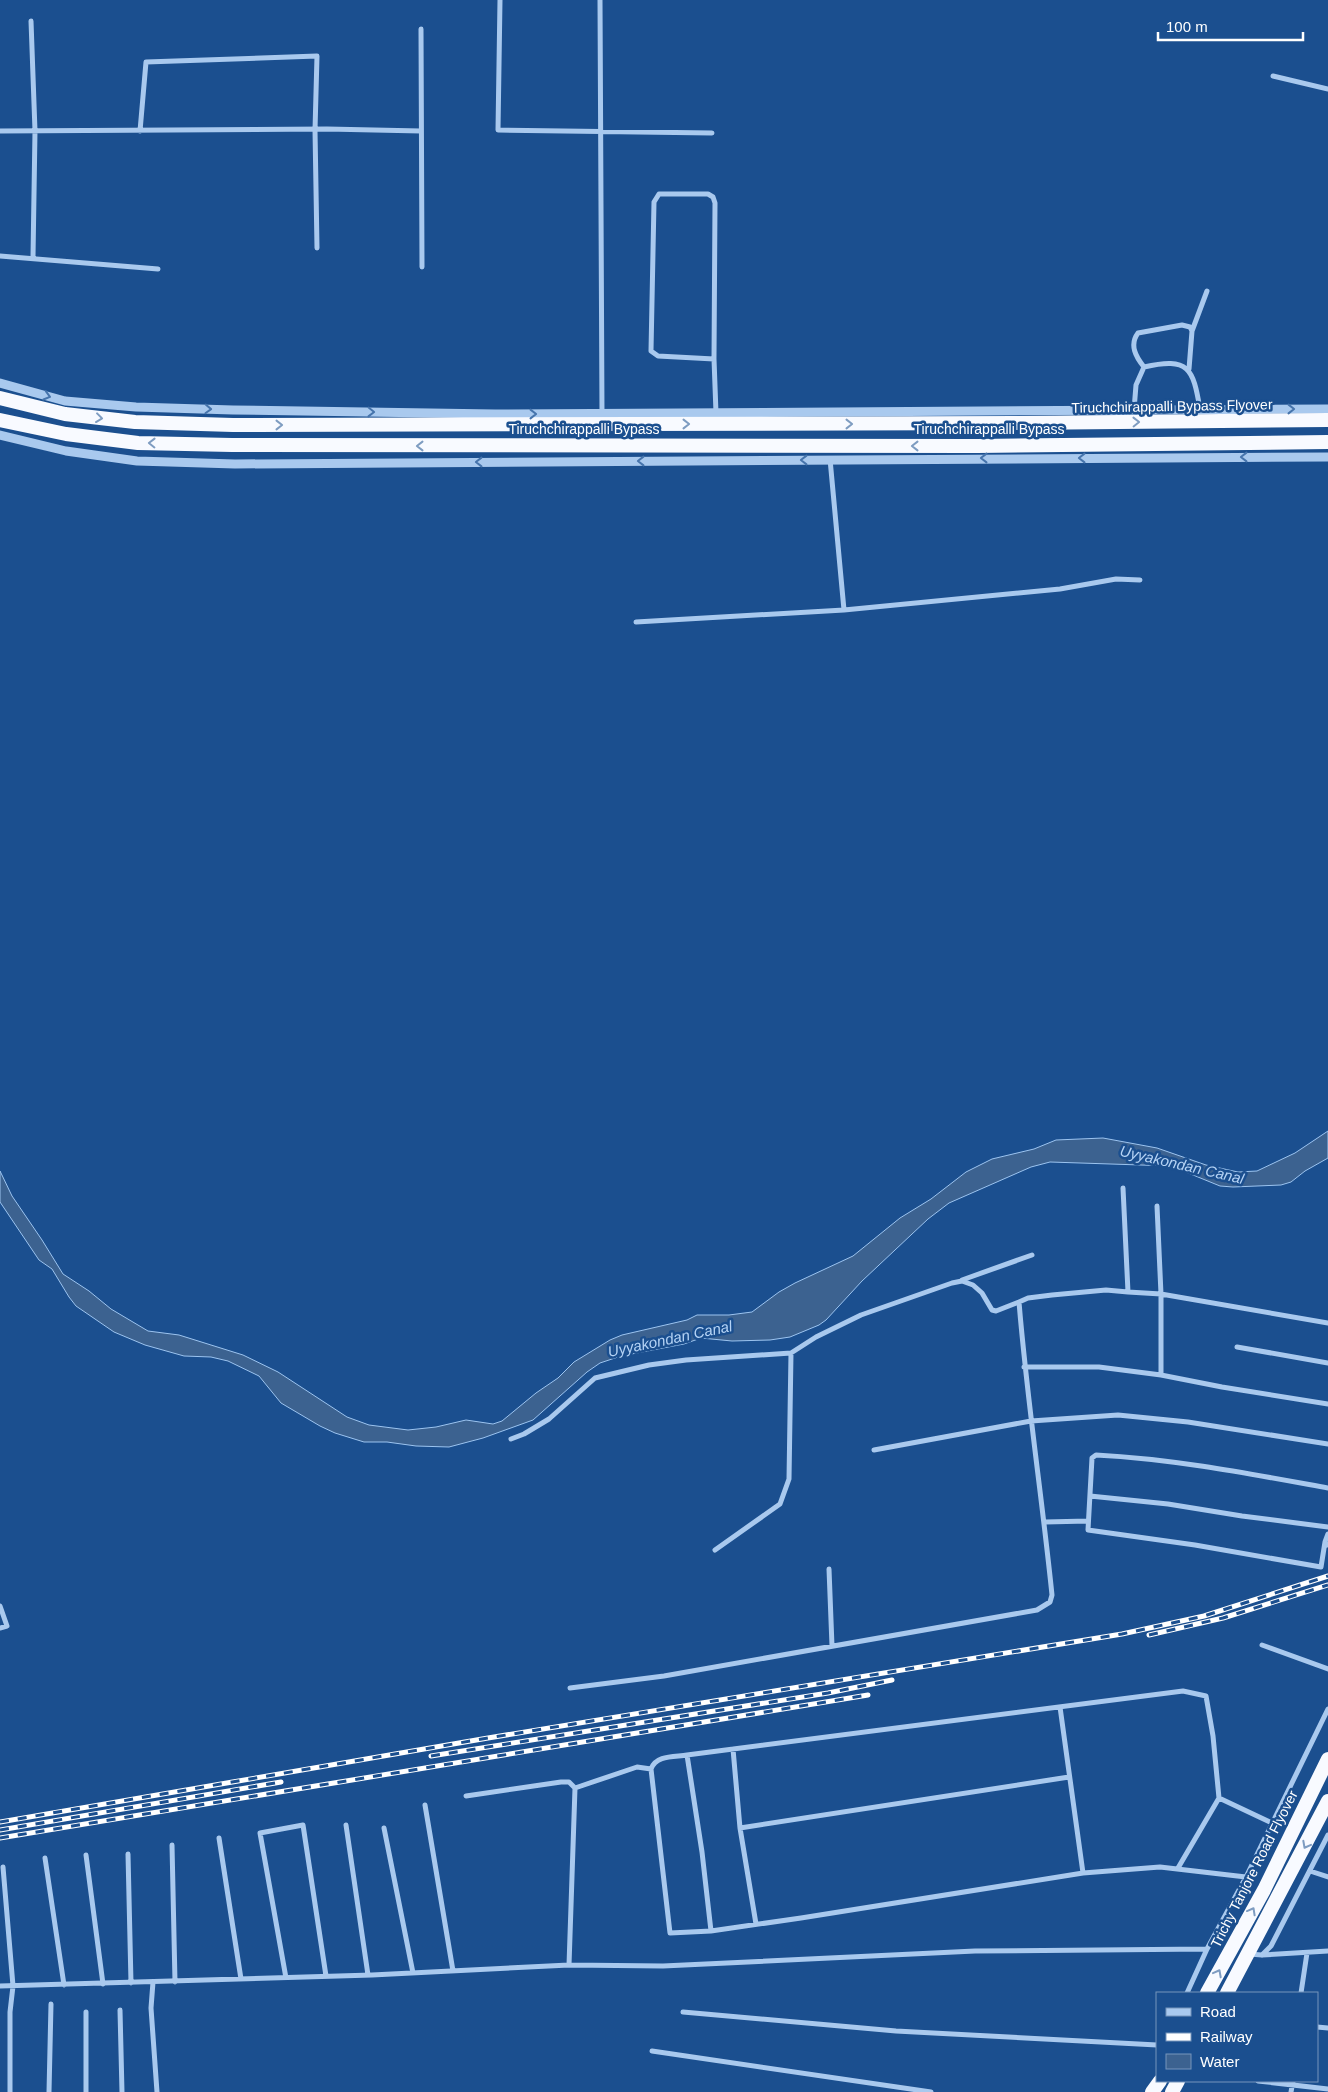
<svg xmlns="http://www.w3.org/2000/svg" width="1328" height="2092" viewBox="0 0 1328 2092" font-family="Helvetica,sans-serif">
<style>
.water{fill:#3c6290;stroke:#9cc4f0}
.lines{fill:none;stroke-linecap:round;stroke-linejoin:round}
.minor{stroke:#a9c9ee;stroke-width:5}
.tertiary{stroke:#a9c9ee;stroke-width:9}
.trunk{stroke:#f8faff;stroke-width:14}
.rail-casing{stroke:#fff;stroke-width:5}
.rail{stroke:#1b4f8f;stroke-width:3;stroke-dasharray:9;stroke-linecap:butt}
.oneway{stroke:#4674ac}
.oneway2{stroke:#7e9cc1}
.labels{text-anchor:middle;stroke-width:5;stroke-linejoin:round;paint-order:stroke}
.street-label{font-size:14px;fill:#fff;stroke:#1b4f8f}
.water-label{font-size:15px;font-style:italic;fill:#b5d3f5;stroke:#1b4f8f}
</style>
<rect width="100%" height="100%" fill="#1b4f8f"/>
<!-- water -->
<path class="water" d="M1328 1131V1158L1305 1171 1291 1182 1281 1185 1233 1187 1220 1186 1171 1166 1050 1162 1031 1167 949 1203 928 1219 862 1281 826 1320 819 1325 790 1337 770 1340 732 1341 701 1338 684 1344 621 1356 600 1363 587 1372 533 1420 483 1438 449 1447 416 1446 387 1442H364L335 1433 320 1426 281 1403 259 1376 228 1361 211 1357 184 1356 145 1345 114 1332 76 1306 69 1297 52 1269 39 1260 0 1202V1171L12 1196 42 1240 63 1274 89 1291 111 1309 148 1331 179 1335 243 1355 278 1372 347 1417 369 1425 408 1430 436 1427 466 1420 493 1424 502 1421 536 1393 558 1378 574 1362 610 1340 622 1335 687 1320 697 1315H729L752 1312 779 1292 795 1283 853 1256 900 1218 931 1199 966 1172 992 1159 1034 1149 1056 1140 1103 1138 1157 1148 1206 1165 1238 1172 1257 1171 1295 1153Z"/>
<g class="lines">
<!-- minor -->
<path class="minor" d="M500 0 498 130 712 133
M600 0 602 413
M31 21 35 131 33 257
M421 29 422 267
M1273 76 1328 89
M0 131 327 129 421 131
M140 131 146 62 317 56 315 130 317 248
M0 256 158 269
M714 359 715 203 713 197 708 194H659L654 202 651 351 658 356 714 359 716 413
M1144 367C1136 357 1129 345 1138 333L1182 325 1190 327 1192 331 1207 291
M1189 369 1192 331
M1134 410 1136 385 1144 367C1189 357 1193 368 1200 409
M830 459 844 610
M636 622 844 610 1060 589 1116 579 1140 580
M1123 1188 1128 1292
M1157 1206 1161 1294V1375
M962 1280 1032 1255
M1237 1347 1328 1363
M1024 1367H1099L1161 1375 1222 1387 1328 1404
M511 1439 524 1434 549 1419 595 1378 649 1365 686 1360 791 1353 816 1337 861 1315 952 1283 962 1281 973 1285 982 1293 992 1310 996 1311 1019 1302
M874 1450 1031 1421 1118 1415 1188 1422 1328 1444
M1090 1496 1168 1504 1242 1516 1328 1527
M1045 1522 1088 1521
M1325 1542 1321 1567 1195 1545 1088 1530 1092 1458 1096 1455C1174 1459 1251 1474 1328 1488
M1327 1545 1325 1542 1328 1534
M715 1550 780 1504 789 1479 791 1353
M829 1569 832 1646
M0 1606 7 1626 0 1628
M1262 1645 1328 1669
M570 1688 664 1676 1037 1610 1050 1602 1052 1595C1042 1497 1027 1400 1019 1302L1028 1298 1052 1295 1106 1290 1128 1292 1161 1294 1328 1323
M1060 1707 1083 1873
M733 1749 740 1828 756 1924
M687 1755 702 1852 711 1931
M575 1788 637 1767 651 1769
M466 1796 561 1782H569L575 1788 569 1965
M1219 1798 1272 1823
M425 1805 453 1971
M346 1825 368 1975
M384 1828 413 1973
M740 1828 1069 1777
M219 1838 241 1979
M172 1845 175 1982
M128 1854 131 1983
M86 1855 103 1984
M45 1858 64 1985
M3 1867 13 1986 10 2012V2092
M1178 1868 1219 1798 1213 1736 1206 1696 1183 1691 687 1755C674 1757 656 1755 651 1769L670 1933 711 1931 801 1918 1083 1873 1160 1867 1246 1877
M1310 1871 1328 1877
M1249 1954 1262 1955 1328 1951
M1262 1955 1271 1946 1328 1835
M286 1978 260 1833 303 1825 326 1976
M153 1982 151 2008 157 2092
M0 1986 372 1975 569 1965 663 1966 975 1951 1207 1949
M1187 1993 1207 1949 1246 1877 1328 1709
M1301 1993 1307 1953
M120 2010 122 2092
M683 2012 896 2031 1157 2045
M1317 2027 1328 2028
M652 2051 931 2092
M1258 2081 1328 2089
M49 2092 51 2004
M86 2092V2012
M1291 2092 1293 2081"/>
<!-- tertiary -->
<path class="tertiary" d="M0 383 65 401 136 407 233 410 495 414 1328 409
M0 435 66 451 137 461 235 464 1328 457"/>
<!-- trunk -->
<path class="trunk" d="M0 398 65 414 135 422 233 425 1017 423 1328 420
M0 420 66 434 138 443 232 445 977 446 1328 442
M1207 1993 1264 1890 1328 1759
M1227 1993 1328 1801
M1152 2092 1160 2081
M1172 2092 1178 2081"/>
<defs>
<path id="rail" d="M1149 1635 1223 1618 1328 1585
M431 1756 828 1693 892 1680
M0 1822 488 1738 1122 1634 1204 1616 1328 1576
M0 1830 281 1782
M0 1838 868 1695"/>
</defs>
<!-- rail casing -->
<use href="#rail" class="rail-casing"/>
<!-- rail -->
<use href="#rail" class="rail"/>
</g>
<!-- one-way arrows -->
<defs><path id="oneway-chevron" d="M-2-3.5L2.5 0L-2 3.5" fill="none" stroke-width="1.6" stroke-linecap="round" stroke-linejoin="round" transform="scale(1.25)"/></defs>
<g class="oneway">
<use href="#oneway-chevron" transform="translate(47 396) rotate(16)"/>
<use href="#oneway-chevron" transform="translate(208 409) rotate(2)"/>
<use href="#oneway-chevron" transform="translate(1291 409)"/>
<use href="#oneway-chevron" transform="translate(371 412) rotate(1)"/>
<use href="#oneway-chevron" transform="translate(533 414)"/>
<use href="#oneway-chevron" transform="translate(1244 457) rotate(180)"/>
<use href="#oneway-chevron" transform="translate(984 458) rotate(180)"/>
<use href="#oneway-chevron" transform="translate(1082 458) rotate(180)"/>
<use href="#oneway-chevron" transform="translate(804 460) rotate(180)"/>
<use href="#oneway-chevron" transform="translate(641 461) rotate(180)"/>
<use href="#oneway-chevron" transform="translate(479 462) rotate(180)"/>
</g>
<g class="oneway2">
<use href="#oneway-chevron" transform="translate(99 418) rotate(7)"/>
<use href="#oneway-chevron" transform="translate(1136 422) rotate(-1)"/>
<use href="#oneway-chevron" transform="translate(686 424)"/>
<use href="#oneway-chevron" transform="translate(849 424)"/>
<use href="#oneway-chevron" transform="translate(279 425)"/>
<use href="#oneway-chevron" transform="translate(152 443) rotate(-179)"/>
<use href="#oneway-chevron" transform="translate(420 446) rotate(-180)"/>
<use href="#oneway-chevron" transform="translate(915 446) rotate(-180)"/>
<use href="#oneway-chevron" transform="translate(1306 1845) rotate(118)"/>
<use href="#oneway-chevron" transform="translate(1252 1911) rotate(-61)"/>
<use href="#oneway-chevron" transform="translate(1218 1973) rotate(-62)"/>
</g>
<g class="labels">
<!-- street labels -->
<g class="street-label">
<text transform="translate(1172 406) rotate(-1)" y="5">Tiruchchirappalli Bypass Flyover</text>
<text x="584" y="434">Tiruchchirappalli Bypass</text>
<text x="989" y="434">Tiruchchirappalli Bypass</text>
<text transform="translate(1254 1869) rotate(-63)" y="5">Trichy Tanjore Road Flyover</text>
</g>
<!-- water labels -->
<g class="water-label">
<text transform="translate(1182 1165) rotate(13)" y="5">Uyyakondan Canal</text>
<text transform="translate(670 1339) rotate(-12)" y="5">Uyyakondan Canal</text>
</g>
</g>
<!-- legend -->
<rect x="1156" y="1992" width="162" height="90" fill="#1b4f8f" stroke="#7695bc"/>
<rect x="1166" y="2008" width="25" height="8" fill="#a9c9ee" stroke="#7695bc"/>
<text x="1200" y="2017" font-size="15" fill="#ffffff">Road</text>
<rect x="1166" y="2033" width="25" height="8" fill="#ffffff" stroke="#7695bc"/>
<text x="1200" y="2042" font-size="15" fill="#ffffff">Railway</text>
<rect x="1166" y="2054" width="25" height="15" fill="#3c6290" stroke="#7695bc"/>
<text x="1200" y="2067" font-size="15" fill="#ffffff">Water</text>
<!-- scale -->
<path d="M1158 32v8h145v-8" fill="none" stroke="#ffffff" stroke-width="2.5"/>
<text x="1166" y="32" font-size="15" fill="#ffffff" stroke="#1b4f8f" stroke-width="4" paint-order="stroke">100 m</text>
</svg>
